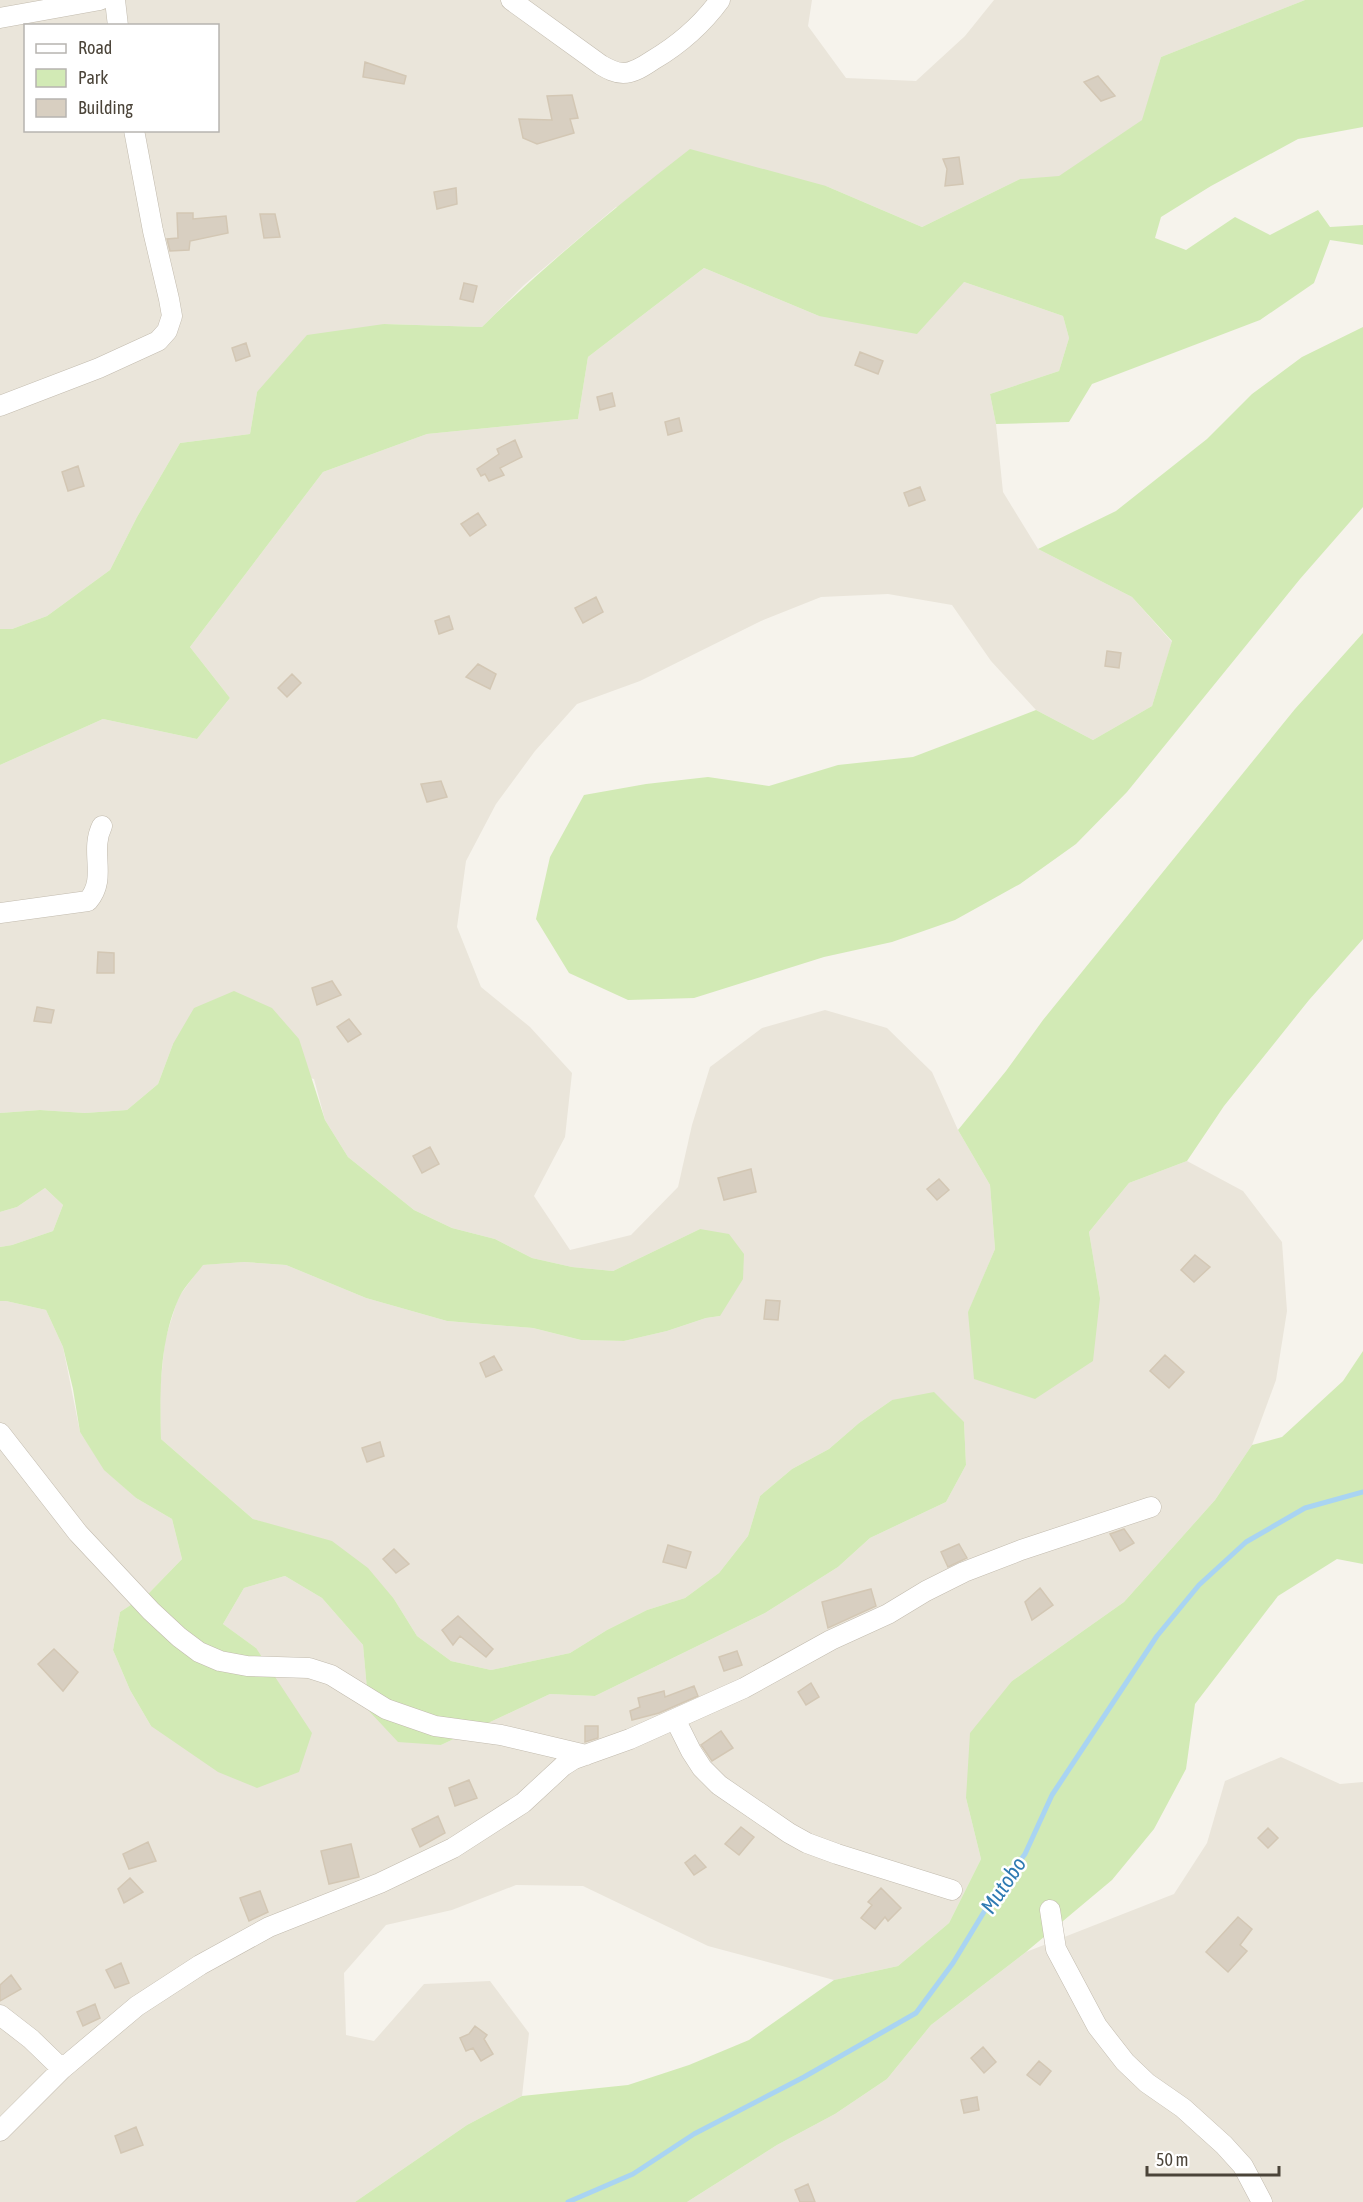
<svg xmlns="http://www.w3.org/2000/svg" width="1363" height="2202" viewBox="0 0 1363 2202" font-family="'Asap Condensed',sans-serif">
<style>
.residential{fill:#eae5da;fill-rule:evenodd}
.green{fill:#d2eab5}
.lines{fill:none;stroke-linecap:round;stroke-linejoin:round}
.stream{stroke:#a9d4f2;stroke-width:5}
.building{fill:#d8cfc1;stroke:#d3c7b4;stroke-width:1.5}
.minor-casing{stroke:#c2bbae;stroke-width:21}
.minor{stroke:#fff;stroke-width:20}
.labels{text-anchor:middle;stroke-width:5;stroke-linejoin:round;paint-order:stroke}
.water-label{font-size:22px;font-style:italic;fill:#2e7ab2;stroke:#fff}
</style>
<rect width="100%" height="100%" fill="#f6f3ec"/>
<!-- residential -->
<path class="residential" d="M0 0H812L808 26 846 78 916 81 965 36 994 0H1305L1161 57 1143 120 1059 177 1020 179 922 227 826 186 616 207 524 285 482 327 384 324 257 392 250 434 180 443 137 517 110 570 47 616 12 629H0ZM26 26H218V130H26Z
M704 268 819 316 964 282 1063 316 1069 338 1059 371 990 394 996 424 1003 492 1038 549 1132 597 1172 642 1152 706 1093 740 1036 710 991 661 952 605 888 594 821 597 761 621 640 681 577 704 535 751 496 804 466 861 457 927 481 987 530 1027 572 1073 565 1137 534 1196 570 1250 631 1235 678 1187 692 1125 710 1067 762 1028 825 1010 887 1028 932 1072 958 1130 990 1185 995 1249 968 1313 1100 1298 1089 1232 1129 1183 1187 1161 1243 1191 1282 1242 1287 1311 1276 1380 1252 1445 1215 1500 1124 1602 1012 1681 966 1798 981 1859 949 1923 898 1966 834 1980 708 1946 583 1886 516 1885 452 1910 386 1925 344 1973 346 2035 374 2041 424 1984 490 1981 529 2033 522 2096 467 2125 355 2202H0V1301H6L46 1310 63 1347 80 1432 105 1470 136 1498 172 1519 182 1559 149 1593 120 1612 113 1650 130 1690 151 1726 256 1648 223 1624 244 1588 285 1576 322 1598 363 1645 369 1711 441 1745 550 1694 595 1696 765 1613 838 1567 870 1538 946 1502 966 1465 964 1422 892 1400 859 1423 829 1449 792 1469 760 1496 748 1536 719 1573 685 1598 647 1610 607 1630 570 1653 491 1670 451 1661 417 1636 394 1599 290 1531 253 1519 161 1439 160 1389 165 1340 178 1298 202 1265 244 1262 286 1265 366 1298 447 1321 533 1328 581 1340 624 1341 667 1331 706 1318 720 1316 700 1229 613 1271 572 1267 532 1258 495 1239 452 1228 414 1210 348 1157 325 1120 314 1079 173 1044 158 1084 127 1110 85 1113 40 1110 0 1113V765L103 719 197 739 230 698 190 647 323 472 427 434 578 419 588 357Z
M45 1188 63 1205 53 1231 12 1245 0 1247V1212L17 1207Z
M1281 1757 1340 1784 1363 1782V2202H687L777 2145 835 2114 887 2079 931 2025 1026 1952 1174 1894 1207 1843 1225 1781Z"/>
<!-- green -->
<path class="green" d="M1305 0H1363V127L1298 139 1211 186 1161 217 1155 238 1186 250 1235 217 1270 235 1318 210 1330 227 1363 225V245L1330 240 1314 283 1260 320 1092 384 1069 422 996 424 990 394 1059 371 1069 338 1063 316 964 282 917 334 819 316 704 268 588 357 578 419 427 434 323 472 190 647 230 698 197 739 103 719 0 765V629H12L47 616 110 570 137 517 180 443 250 434 257 392 307 335 384 324 482 327C547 263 618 205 690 149L826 186 922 227 1020 179 1059 176 1142 120 1161 57Z
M1363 327V507L1300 579 1127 792 1076 844 1020 884 955 920 892 942 824 957 694 998 628 1000 569 973 536 919 550 857 584 795 646 784 708 777 769 786 838 765 913 757 1036 710 1093 740 1152 706 1172 641 1132 597 1038 549 1116 511 1207 439 1252 394 1302 357Z
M1363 633V939L1309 1000 1224 1106 1187 1161 1129 1183 1089 1232 1100 1298 1093 1361 1035 1399 974 1379 968 1312 995 1249 990 1185 958 1130 1006 1071 1043 1020 1295 709Z
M234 991 272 1008 299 1039 325 1120 348 1157 414 1210 452 1228 495 1239 532 1258 572 1267 613 1271 700 1229 729 1234 744 1254 743 1279 720 1316 706 1318 667 1331 624 1341 581 1340 533 1328 447 1321 366 1298 286 1265 244 1262 203 1265C195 1276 183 1288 178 1300 159 1344 160 1393 161 1439L253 1519 332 1541 368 1568 394 1599 417 1636 451 1661 491 1670 570 1653 607 1630 647 1610 685 1598 719 1573 748 1536 760 1496 792 1469 829 1449 859 1423 892 1400 934 1392 964 1422 966 1465 946 1502 870 1538 838 1567 765 1613 595 1696 550 1694 441 1745 398 1742 369 1711 363 1645 322 1598 285 1576 244 1588 223 1624 256 1648 312 1733 299 1772 257 1788 218 1772 151 1726 130 1690 113 1650 120 1612 149 1593 182 1559 172 1519 136 1498 104 1470 80 1432 73 1389 63 1347 46 1310 6 1301H0V1247L12 1245 53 1231 63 1205 45 1188 17 1207 0 1212V1113L40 1110 85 1113 127 1110 158 1084 173 1044 194 1008Z
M1363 1351V1564L1337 1559 1278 1596 1195 1704 1186 1769 1154 1829 1112 1880 1026 1952 931 2025 887 2079 835 2114 777 2145 687 2202H355L467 2125 522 2096 628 2085 689 2065 749 2040 834 1980 898 1966 949 1923 981 1859 966 1798 970 1733 1012 1681 1124 1602 1215 1500 1252 1445 1282 1437 1343 1381Z"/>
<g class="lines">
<!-- stream -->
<path class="stream" d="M568 2202 633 2174 694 2134 804 2077 916 2013 953 1963 990 1902 1025 1854 1052 1795 1157 1636 1199 1585 1246 1542 1305 1508 1363 1492"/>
</g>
<!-- building -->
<path class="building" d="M365 62 406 76 404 84 363 77Z
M1098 76 1115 96 1101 101 1084 82Z
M572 95 578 118 570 119 574 133 537 144 523 138 519 119 552 120 547 96Z
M959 157 963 184 945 186 947 169 943 159Z
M456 188 457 204 437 209 434 192Z
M177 213H193V219L226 216 228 233 190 241 189 250 170 251 167 239 178 238Z
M260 214H275L280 237 264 238Z
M464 283 477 286 473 302 460 299Z
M246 343 250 356 236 361 232 348Z
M860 352 883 361 878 374 855 365Z
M612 393 615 406 600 410 597 397Z
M679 418 682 431 668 435 665 422Z
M515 440 522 457 500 468 504 475 489 481 485 474 481 476 477 469 499 454 497 449Z
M78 466 84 486 68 491 62 472Z
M920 487 925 500 909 506 904 493Z
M478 513 486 525 470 536 461 524Z
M596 597 603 612 583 623 575 608Z
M449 616 453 629 439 634 435 621Z
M1107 651 1121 653 1119 668 1105 666Z
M478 664 496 674 490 689 466 677Z
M292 674 301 683 287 697 278 688Z
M441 781 447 797 427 802 421 784Z
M98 952 114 953V973H97Z
M332 981 341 995 317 1005 312 988Z
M37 1007 54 1010 51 1023 34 1021Z
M349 1019 361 1034 348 1042 337 1027Z
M430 1147 439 1164 422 1173 413 1156Z
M751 1169 756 1192 724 1200 718 1178Z
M939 1179 949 1190 937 1200 927 1189Z
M1195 1255 1210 1267 1194 1282 1181 1270Z
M766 1300 780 1301 778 1320 764 1319Z
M1165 1355 1184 1372 1169 1388 1150 1371Z
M494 1356 502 1370 486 1377 480 1363Z
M380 1442 384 1456 367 1462 362 1448Z
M1124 1529 1134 1543 1120 1551 1110 1534Z
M959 1544 967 1558 948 1567 941 1552Z
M668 1545 691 1552 686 1568 663 1562Z
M394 1549 409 1564 396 1573 383 1559Z
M1040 1588 1053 1605 1032 1620 1025 1602Z
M871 1589 876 1606 828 1628 822 1602Z
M458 1616 493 1649 486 1657 460 1636 453 1645 442 1630Z
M54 1649 78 1672 63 1691 38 1664Z
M737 1651 742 1665 724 1671 719 1657Z
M811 1683 819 1697 806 1705 798 1692Z
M694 1686 698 1696 659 1713 632 1720 630 1711 640 1707 638 1698 664 1691 665 1697Z
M585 1726H598V1738L585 1742Z
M721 1731 733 1748 712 1761 701 1745Z
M469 1780 477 1798 455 1806 449 1788Z
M438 1816 445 1833 420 1847 412 1829Z
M741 1827 754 1837 739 1855 725 1844Z
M1268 1828 1278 1838 1268 1848 1258 1838Z
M148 1842 156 1861 129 1869 123 1854Z
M351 1844 359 1877 329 1884 321 1851Z
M695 1855 706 1867 694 1875 685 1863Z
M130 1878 143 1892 124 1903 118 1889Z
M881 1888 901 1908 888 1921 885 1917 875 1929 861 1918 872 1905 868 1902Z
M260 1891 268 1912 249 1921 240 1898Z
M1238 1917 1252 1929 1240 1945 1247 1951 1228 1972 1206 1952Z
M121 1963 129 1983 115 1988 106 1970Z
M11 1975 21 1989 0 2001V1985Z
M95 2004 100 2018 83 2026 77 2012Z
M475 2026 487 2035 484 2039 493 2054 481 2061 473 2048 466 2051 460 2038 469 2034Z
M983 2047 996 2062 984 2073 971 2058Z
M1039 2061 1051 2071 1040 2085 1027 2075Z
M977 2097 979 2110 964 2113 961 2100Z
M136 2127 143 2145 121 2153 115 2136Z
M808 2184 815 2202H800L795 2190Z"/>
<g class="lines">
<defs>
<path id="minor" d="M115 0 118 26
M511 0 601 65C608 69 615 73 623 73 634 73 644 66 653 60 680 44 701 26 720 0
M0 18 100 0
M0 406 99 368 158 341 167 331 172 316 169 299 153 231 134 130
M0 913 88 901C108 878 89 852 102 826
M0 1433 78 1533 151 1611 179 1637 199 1652 220 1661 247 1666 309 1668 331 1675 386 1709 435 1726 501 1735 586 1755
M675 1719 691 1751 702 1768 719 1785 789 1833 807 1843 837 1854 952 1890
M1050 1910 1056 1949 1097 2026 1125 2062 1147 2083 1183 2108 1224 2145 1243 2166 1262 2202
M0 2015 31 2039 62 2069
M0 2131 62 2069 137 2006 200 1965 269 1927 380 1883 453 1848 523 1803 563 1766 574 1759 630 1739 744 1688 831 1640 888 1614 926 1591 964 1572 1021 1550 1151 1507"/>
</defs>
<!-- minor casing -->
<use href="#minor" class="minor-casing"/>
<!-- minor -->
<use href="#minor" class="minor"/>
</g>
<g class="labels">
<!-- water labels -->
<g class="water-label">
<text transform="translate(1003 1885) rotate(-56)" y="8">Mutobo</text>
</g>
</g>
<!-- legend -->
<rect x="24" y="24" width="195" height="108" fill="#ffffff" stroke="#b7b4b0" stroke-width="1.5"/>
<rect x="36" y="44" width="30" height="9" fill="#ffffff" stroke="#b7b4b0" stroke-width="1.5"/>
<text x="78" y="54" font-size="18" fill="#4b4439">Road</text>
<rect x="36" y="69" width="30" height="18" fill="#d2eab5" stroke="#b7b4b0" stroke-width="1.5"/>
<text x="78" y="84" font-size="18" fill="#4b4439">Park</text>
<rect x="36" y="99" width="30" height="18" fill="#d8cfc1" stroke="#b7b4b0" stroke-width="1.5"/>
<text x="78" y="114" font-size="18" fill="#4b4439">Building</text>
<!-- scale -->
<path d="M1147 2166v9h132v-9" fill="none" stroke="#4b4439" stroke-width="3"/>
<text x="1156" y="2166" font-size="18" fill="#4b4439" stroke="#ffffff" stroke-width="4.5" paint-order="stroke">50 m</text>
</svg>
